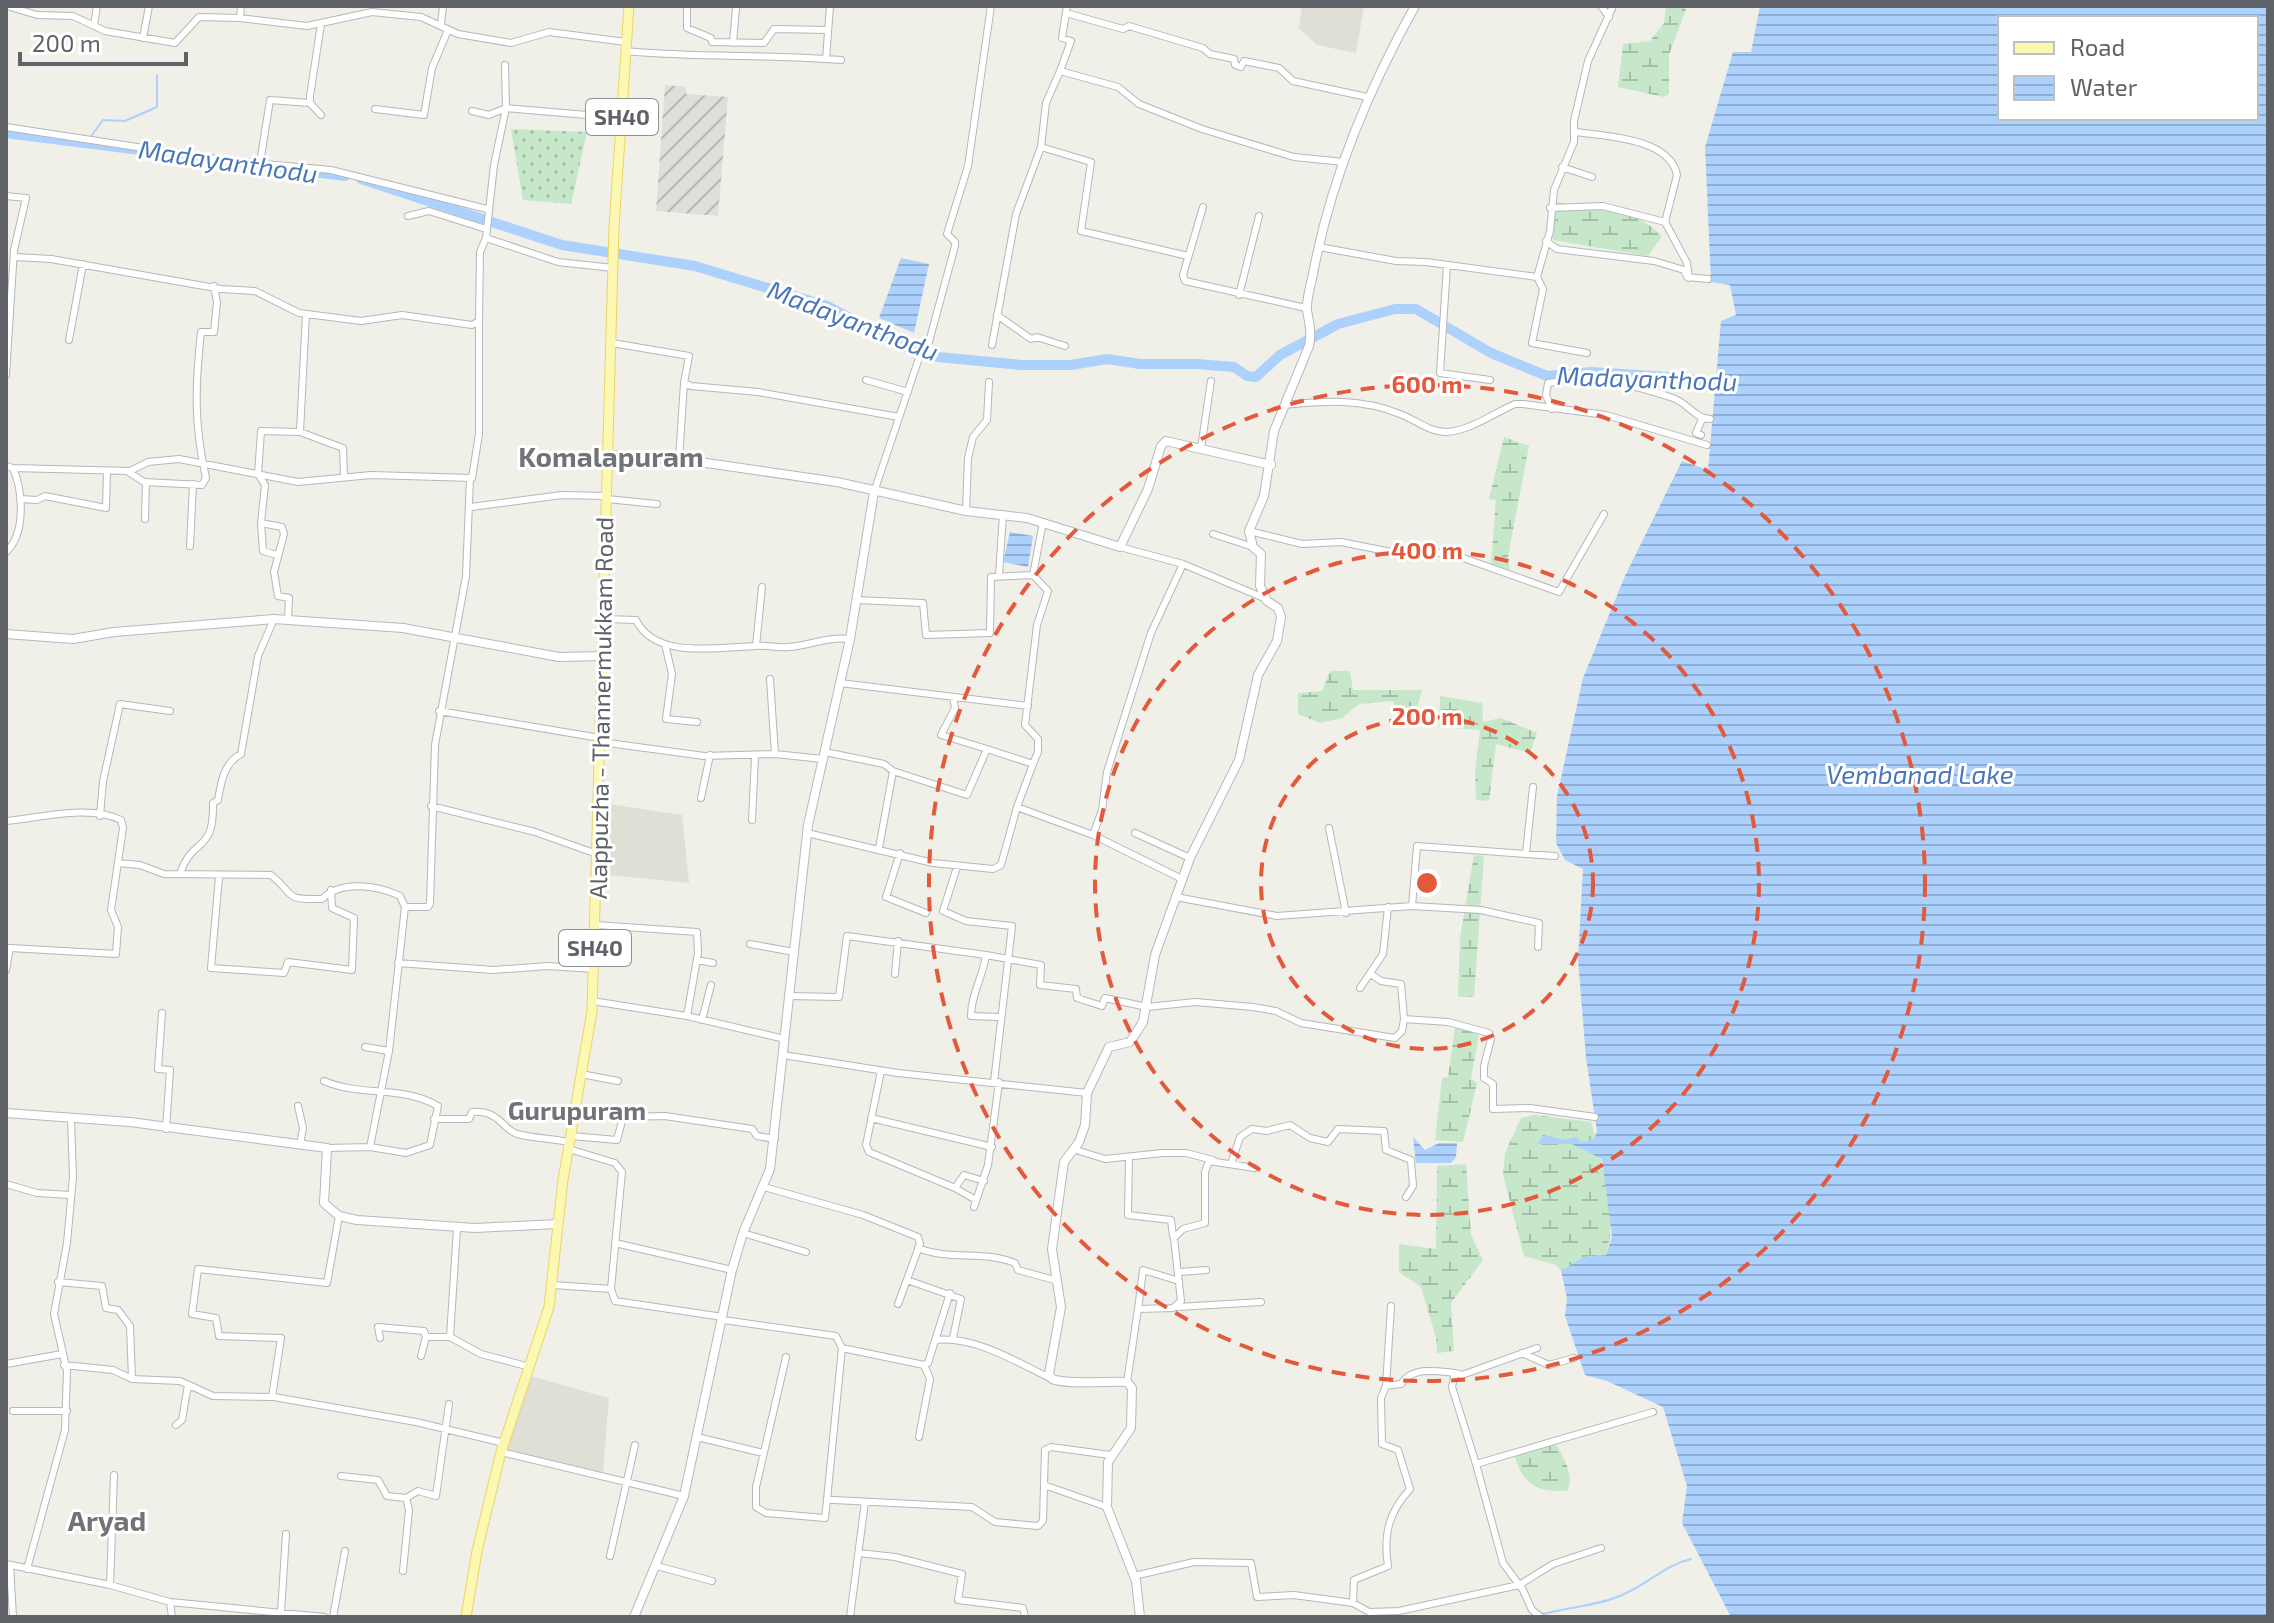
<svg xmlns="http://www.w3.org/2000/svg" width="2274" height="1623" viewBox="0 0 2274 1623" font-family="'Exo 2',sans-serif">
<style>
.industrial{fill:url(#industrial-furrows)}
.education{fill:#e0dfd6}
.wetland{fill:url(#wetland-marsh)}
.park{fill:url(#park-dots)}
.water{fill:url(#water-rules);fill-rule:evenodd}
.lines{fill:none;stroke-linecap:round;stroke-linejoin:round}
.stream{stroke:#acd1fc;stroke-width:2}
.river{stroke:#acd1fc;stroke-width:10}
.street-casing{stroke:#b5b7bb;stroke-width:8}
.secondary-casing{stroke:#b6b9be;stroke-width:10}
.primary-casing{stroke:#edd464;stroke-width:11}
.street{stroke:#fff;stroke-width:6}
.secondary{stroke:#fff;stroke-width:8}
.primary{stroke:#fcf7b1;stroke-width:9}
.ring{fill:none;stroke:#e4583b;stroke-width:4;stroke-dasharray:14 10}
.labels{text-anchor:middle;stroke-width:6;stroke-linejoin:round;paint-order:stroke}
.shield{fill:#fff;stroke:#8f9195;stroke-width:2}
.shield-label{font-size:22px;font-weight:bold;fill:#5f6267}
.street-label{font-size:24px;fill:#5f6267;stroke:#fff}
.water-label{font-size:26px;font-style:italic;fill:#4b76b8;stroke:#fff}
.neighbourhood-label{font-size:26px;font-weight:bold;fill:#707479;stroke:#fff}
.quarter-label{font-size:28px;font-weight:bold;fill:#707479;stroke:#fff}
.centre{fill:#e4583b;stroke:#fff;stroke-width:4}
.ring-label{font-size:24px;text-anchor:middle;font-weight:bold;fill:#e4583b;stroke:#fff;stroke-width:6;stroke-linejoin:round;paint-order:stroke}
</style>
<defs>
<pattern id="industrial-furrows" width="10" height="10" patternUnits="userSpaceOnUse" patternTransform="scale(2)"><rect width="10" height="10" fill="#dfdeda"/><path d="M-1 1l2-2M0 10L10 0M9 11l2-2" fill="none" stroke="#b8b7b5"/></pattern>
<pattern id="wetland-marsh" width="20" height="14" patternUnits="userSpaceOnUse" patternTransform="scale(2)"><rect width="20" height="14" fill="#c6e7c9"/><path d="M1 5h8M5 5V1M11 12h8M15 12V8" fill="none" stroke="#a4bfa7"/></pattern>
<pattern id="park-dots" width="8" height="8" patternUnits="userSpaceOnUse" patternTransform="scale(2)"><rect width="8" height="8" fill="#c6e7c9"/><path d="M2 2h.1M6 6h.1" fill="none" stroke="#a4bfa7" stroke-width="1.8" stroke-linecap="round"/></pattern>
<pattern id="water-rules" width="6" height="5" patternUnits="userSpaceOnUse" patternTransform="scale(2)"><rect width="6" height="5" fill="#acd1fc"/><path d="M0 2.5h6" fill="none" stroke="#8fadd0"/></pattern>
</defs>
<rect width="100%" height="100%" fill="#f0efe8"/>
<!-- industrial -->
<path class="industrial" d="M665 85 686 87V94L728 97 718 216 656 211Z"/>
<!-- education -->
<path class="education" d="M1302 6H1364L1356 53 1317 45 1299 28Z
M602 803 682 815 689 883 599 874Z
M527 1375 609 1398 603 1472 505 1451Z"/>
<!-- wetland -->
<path class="wetland" d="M1666 6H1687L1669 55V94L1664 97 1618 87 1623 44 1650 41 1664 23Z
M1555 202C1592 208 1635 207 1662 236L1648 256 1553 240Z
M1504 437 1529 446 1508 556 1510 570 1491 564 1496 500 1489 499Z
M1330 671H1350L1353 690H1422L1414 719H1400L1393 701 1359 704 1342 718 1320 723 1298 714V693L1322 691Z
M1440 696 1482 703 1483 722 1501 718 1537 733 1530 753 1496 744 1489 801 1476 800 1475 773 1480 730 1439 727Z
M1474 855 1484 856 1474 997H1458L1460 938Z
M1455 1027 1479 1034 1471 1079 1477 1083 1463 1142 1435 1140 1442 1078 1448 1077Z
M1535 1115 1591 1122C1601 1163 1619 1213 1606 1255L1583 1257 1561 1271 1556 1265 1524 1256 1503 1175 1505 1153 1521 1118Z
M1466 1164 1471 1235 1483 1260 1451 1303 1454 1351 1437 1353 1436 1338 1421 1287 1399 1272V1244L1436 1249 1437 1166Z
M1556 1444C1564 1459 1575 1475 1567 1491 1535 1492 1523 1485 1514 1454Z"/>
<!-- park -->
<path class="park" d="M511 129 587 132 571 204 523 200Z"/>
<!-- water -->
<path class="water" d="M1760 6H2268V1617H1731L1682 1523 1687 1486 1663 1407 1607 1381 1585 1375 1565 1316 1567 1298 1561 1271 1583 1257 1606 1255 1612 1237 1602 1159 1572 1144H1537L1543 1135 1565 1140 1576 1137 1581 1142 1594 1139 1597 1131 1586 1058 1578 959 1583 869 1565 860 1556 843 1557 796 1583 678 1625 576 1682 461 1708 470 1721 321 1736 315 1730 285 1711 282 1705 147 1733 52H1751ZM2000 18H2256V118H2000Z
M901 258 929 264 914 333 879 318Z
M1010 532 1033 536 1028 567 1003 562Z
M1413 1137 1425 1150 1439 1143H1457L1456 1157 1451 1163H1416Z"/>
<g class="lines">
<!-- stream -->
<path class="stream" d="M86 143 103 120 125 121 157 107V75
M1543 1614C1568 1607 1598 1606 1622 1595 1649 1584 1664 1565 1691 1559"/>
<!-- river -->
<path class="river" d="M6 133 345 176
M361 179 562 245 695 266 827 306 908 348 938 357 1022 365H1071L1107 359 1140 364H1197L1234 367 1247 376 1256 377 1280 355 1338 324 1395 309H1416L1491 353 1547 376 1592 372 1682 378 1726 385"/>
<defs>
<path id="street" d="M7 6 37 15 73 16 105 31 175 43 199 17 240 18 241 6
M687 6V28L711 38 712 42 764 43 774 29 828 30
M1601 6 1609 17
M1066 13 1123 29 1129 26 1203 48 1210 54 1234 59 1235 65 1241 67 1244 61 1279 68 1293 81 1367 97
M240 18 307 26 372 12 421 17 458 34 511 43 549 32 626 42
M441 24 443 6
M94 25 97 6
M143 38 149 6
M733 43 736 8
M626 51C698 58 769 54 841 60
M826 59 830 6
M1060 71 1071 41 1062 38 1067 6
M375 109 424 115 432 68 448 30
M472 111 489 115 506 108 505 65
M321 115 310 103V96L321 24
M6 127 222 160 331 170 487 209
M1575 132C1605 136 1670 138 1677 175L1665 222 1687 263 1689 278
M1041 147 1091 162 1081 231 1188 256
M260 163 270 100 310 103
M1562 167 1592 177
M6 196 26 198 14 250 6 375
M1203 207 1183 275 1185 281 1306 308
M1550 208 1603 206 1665 222
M408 216 429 211 486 229
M486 238 494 165 506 108 622 118
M1546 241 1557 249 1654 261 1684 270 1687 277 1708 279
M1319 247 1396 261 1426 262 1537 277 1550 231 1554 190 1574 142V121L1588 61 1613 6
M15 257 51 259 221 289 255 291 299 313 361 321 402 315 472 325 479 321 480 252 486 238 558 262 613 268
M1447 265 1440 373 1490 380
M1537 277 1543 289 1532 343 1587 353
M1239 295 1259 216
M306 314 300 432 343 448 344 476
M997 315 1031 339 1037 337 1065 346
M69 340 83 264
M612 343 689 356 684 383 691 386 758 392 899 417
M992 345 1016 214 1041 147 1046 103 1060 71 1118 87 1139 104 1202 129 1294 157 1344 162
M866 380 908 392
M1284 405C1325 401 1361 398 1400 414 1416 420 1429 432 1446 432 1470 431 1494 413 1515 404H1523L1606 415 1707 445
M1552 409 1546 395 1548 383C1591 375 1632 384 1673 398 1686 402 1696 419 1710 419
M1701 435 1696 433 1702 419
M1201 448 1211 381
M679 459 684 383
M6 466 13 468C23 491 26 534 6 552
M13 468 130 471 148 462 179 459 298 482 371 475 472 478 479 434V321
M127 471 144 482 202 485 206 478C194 425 195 386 201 332H214L217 302 214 286
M874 492 919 358 929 342 955 246V242L947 234 968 166 991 6
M20 499 37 500 45 496 106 508 107 471
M607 499 657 504
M471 507 562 495 607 496
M966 511 968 458 973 437 987 420 989 382
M145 519 146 482
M261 523 263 551 277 555
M1249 531 1302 544 1341 542 1411 556 1429 552 1452 554 1559 592 1604 514
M1213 534 1253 547
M190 546 193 484
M1120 547 1183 564 1264 598
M999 575 1003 514
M1033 575 1043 522
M856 600 923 603 926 635 990 633 991 577 1033 575 1048 591 1037 625 1025 725 1038 739V752L1033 764
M604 619 636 620C655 660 719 647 756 646 767 645 777 648 788 647 809 646 828 636 850 639
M288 620 289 598 278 596 274 572 284 534 282 527 261 523 265 485 258 474 261 431 300 432
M665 644 672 674 666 719 697 722
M756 646 762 587
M770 679 775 754
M840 683 1028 706
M953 697 955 708 941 735 987 749
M439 711 600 738
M601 742 704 756 775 754 823 759
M825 752 884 764 893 771 967 795 987 749 1033 764 1017 807 1093 835 1182 879
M701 798 710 755
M431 806 535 832 597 854
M100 816 103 781 120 704 170 711
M752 820 755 757
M6 821C40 818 89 804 121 820L123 828 111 910 118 927 116 954 10 948 6 970
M1329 828 1346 913
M807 833 933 863 993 869 1001 865 1017 807
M1135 833 1190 858
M1093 835 1102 810 1107 772 1151 633 1183 564
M879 848 893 771
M900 853 886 897 926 913
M1526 853 1533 787
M118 863 140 865 164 874 271 875C296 895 282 900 322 899 341 880 377 885 400 896L405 907 389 1051 370 1147 327 1148
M957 867 943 911 966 921 1012 926 994 1082
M180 874C193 835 214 855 213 803L218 800C221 782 224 763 241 754L258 656 274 619
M219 877 211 968 284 973 288 962 352 970 354 918 332 908 331 890
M1176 897 1277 916 1412 906 1417 846 1555 856
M1412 906 1481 910 1539 923 1538 947
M405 907H428L430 904 435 745 466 576 470 479
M596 925 697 932 698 953 687 1016
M750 944 794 952
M697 960 713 963
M398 963 493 970 548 966 594 969
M895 974 898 941
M1372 975 1381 981 1401 984 1404 1019
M1360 988 1383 954 1388 907
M789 996 839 997 847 936 986 955
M592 1001 687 1016 785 1039
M162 1013 158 1069 170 1070 166 1129
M1000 1017 971 1016C971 994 983 977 986 955L1041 965 1040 985 1076 989 1077 998 1102 1006 1105 998 1147 1007 1195 1002 1253 1007 1276 1011 1301 1023 1395 1038 1402 1031 1404 1019 1448 1022 1489 1033 1491 1039 1484 1066V1078L1493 1084V1109L1530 1108 1595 1117
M702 1020 711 985
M365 1047 389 1051
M783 1055 898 1073 1087 1093
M881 1071 866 1145 869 1152 955 1188 964 1175 984 1181
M581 1074 618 1081
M324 1081C361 1097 402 1085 438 1106L430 1145 406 1153 370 1147
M298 1106 303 1128 300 1145
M871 1118 992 1147
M434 1119H469L472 1112C500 1110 502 1129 517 1134 534 1138 553 1139 570 1142
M571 1136 617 1140 623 1117 665 1116 752 1129 757 1136 775 1139
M569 1149 615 1163 622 1172 611 1289 615 1301 723 1317
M1076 1150 1105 1159 1162 1153H1186L1213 1160
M1129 1158 1128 1215 1171 1220 1173 1236
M1231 1164 1240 1137 1252 1129 1267 1131 1290 1125 1310 1138 1328 1142 1338 1129 1384 1131 1386 1150 1411 1160 1413 1186 1406 1197
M6 1184 37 1193 70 1195
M764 1187 863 1215 918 1237 920 1244 898 1304
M955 1188 976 1200
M974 1207 988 1165 999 1082
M743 1233 806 1252
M615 1243 732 1270
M918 1248C950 1261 983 1250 1015 1263L1018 1270 1058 1281
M1180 1272 1206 1270
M907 1280 961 1299 953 1338
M58 1282 102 1286 106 1308 118 1310 130 1326 132 1379
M553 1285 611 1289
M1178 1307 1261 1302
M1138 1309 1143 1270 1179 1281
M723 1320 836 1336 842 1348 924 1365 928 1363 950 1293
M450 1337 457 1228
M380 1338 378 1327 424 1331 426 1337
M936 1340C976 1336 1016 1362 1052 1379
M1522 1353 1549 1365 1574 1358
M421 1356 426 1337H450L481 1354 530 1367
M786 1357 756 1487V1507L766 1513 825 1518 827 1500H834L972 1507 995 1522 1038 1526 1043 1521 1045 1450 1051 1447 1110 1455
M6 1364 62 1354
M64 1365 113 1370 132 1379 180 1381 213 1396 274 1397 416 1422 504 1443
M1127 1382 1138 1309 1173 1308 1181 1301 1174 1238 1183 1229 1205 1223V1172L1209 1161 1255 1168
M1386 1386 1391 1306
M272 1397 281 1338 219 1336 216 1318 192 1314 198 1269 327 1283 339 1216
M13 1411H67
M176 1425 182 1420 188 1385
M697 1437 763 1453
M919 1437 930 1379 924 1365
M501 1452 684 1496
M1476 1464 1452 1387 1455 1373 1462 1375 1537 1348
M341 1476 378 1480 387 1496 406 1498
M1044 1485 1107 1507
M827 1500 842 1348
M859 1553 895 1557 962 1574 958 1600 1023 1608 1025 1617
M610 1556 635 1445
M6 1564 110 1585 170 1602 324 1617
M10 1565 13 1617
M657 1566 712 1581
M27 1569 65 1430 67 1371 54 1314 67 1243 73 1177 71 1119
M403 1571 409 1510 406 1498 418 1491 436 1496 449 1404
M1134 1576 1194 1562 1251 1563 1257 1597 1294 1595 1353 1603 1369 1612 1399 1611 1519 1585 1553 1564 1601 1548
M110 1585 114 1475
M170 1602 172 1617
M1353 1603 1354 1580 1388 1566C1383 1534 1389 1512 1410 1489L1398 1450 1382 1444 1381 1398 1386 1386 1401 1384C1413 1366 1436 1371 1455 1373
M281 1612 286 1534
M333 1617 345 1551
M850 1617 865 1502
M1541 1617 1532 1610 1523 1590 1503 1563 1476 1464 1653 1412"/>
<path id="secondary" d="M609 455 679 459 837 482 966 511 1027 518 1120 547 1148 489 1161 446 1166 441 1271 465
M6 634 73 639 114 632 274 619 403 628 559 657 603 656
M6 1113 130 1122 327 1148 324 1203 339 1216 357 1220 475 1228 557 1224
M634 1617 684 1496 732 1270 743 1233 770 1169 808 825 850 639 874 492
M1140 1617 1136 1581 1107 1507 1108 1462 1131 1428 1132 1388 1127 1382C1107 1381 1067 1385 1052 1379L1049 1374 1061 1307 1052 1249 1064 1162 1079 1142 1085 1125 1087 1093 1109 1047 1130 1042 1143 1022 1155 955 1190 858 1239 760 1258 675 1277 641 1281 617 1278 608 1267 601 1260 586 1261 554 1253 547 1249 531 1264 496 1274 431 1309 346C1312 332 1309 323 1307 310 1306 300 1311 284 1313 274 1331 178 1368 90 1415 6"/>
<path id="primary" d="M466 1617 477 1551 501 1452 549 1307 563 1180 592 1011 614 227 629 6"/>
</defs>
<!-- street casing -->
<use href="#street" class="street-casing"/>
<!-- secondary casing -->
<use href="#secondary" class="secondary-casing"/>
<!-- primary casing -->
<use href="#primary" class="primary-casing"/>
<!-- street -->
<use href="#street" class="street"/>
<!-- secondary -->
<use href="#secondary" class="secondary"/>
<!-- primary -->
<use href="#primary" class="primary"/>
</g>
<!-- distance rings -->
<g class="ring">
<circle cx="1427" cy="883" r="166"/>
<circle cx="1427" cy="883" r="332"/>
<circle cx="1427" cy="883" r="498"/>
</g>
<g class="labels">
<!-- shield labels -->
<g class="shield">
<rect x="586" y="99" width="72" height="36" rx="6"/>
<rect x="559" y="930" width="72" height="36" rx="6"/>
</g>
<g class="shield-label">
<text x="622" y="125">SH40</text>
<text x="595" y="956">SH40</text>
</g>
<!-- street labels -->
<g class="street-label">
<text transform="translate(602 708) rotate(-89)" y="8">Alappuzha - Thannermukkam Road</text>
</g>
<!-- water labels -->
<g class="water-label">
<text transform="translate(228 162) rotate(8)" y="9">Madayanthodu</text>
<text transform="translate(853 321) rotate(21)" y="9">Madayanthodu</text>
<text transform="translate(1647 379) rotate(2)" y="9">Madayanthodu</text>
<text x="1920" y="784">Vembanad Lake</text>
</g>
<!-- neighbourhood labels -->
<g class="neighbourhood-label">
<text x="577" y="1120">Gurupuram</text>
</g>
<!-- quarter labels -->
<g class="quarter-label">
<text x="611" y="467">Komalapuram</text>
<text x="107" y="1531">Aryad</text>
</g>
</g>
<circle cx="1427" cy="883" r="12" class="centre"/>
<g class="ring-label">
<text x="1427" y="393">600 m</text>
<text x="1427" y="559">400 m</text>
<text x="1427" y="725">200 m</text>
</g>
<!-- border -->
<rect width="2274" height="1623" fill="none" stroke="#5f6267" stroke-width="16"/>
<!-- legend -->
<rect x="1998" y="16" width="260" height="104" fill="#ffffff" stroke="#bfc0c2" stroke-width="2"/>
<rect x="2014" y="42" width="40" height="12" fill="#fcf7b1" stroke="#bfc0c2" stroke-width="2"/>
<text x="2070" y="56" font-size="24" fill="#5f6267">Road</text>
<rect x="2014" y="76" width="40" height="24" fill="url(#water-rules)" stroke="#bfc0c2" stroke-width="2"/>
<text x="2070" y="96" font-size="24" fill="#5f6267">Water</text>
<!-- scale -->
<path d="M20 52v12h166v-12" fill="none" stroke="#5f6267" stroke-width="4"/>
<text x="32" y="52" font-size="24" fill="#5f6267" stroke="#ffffff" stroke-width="6" paint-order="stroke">200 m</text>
</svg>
